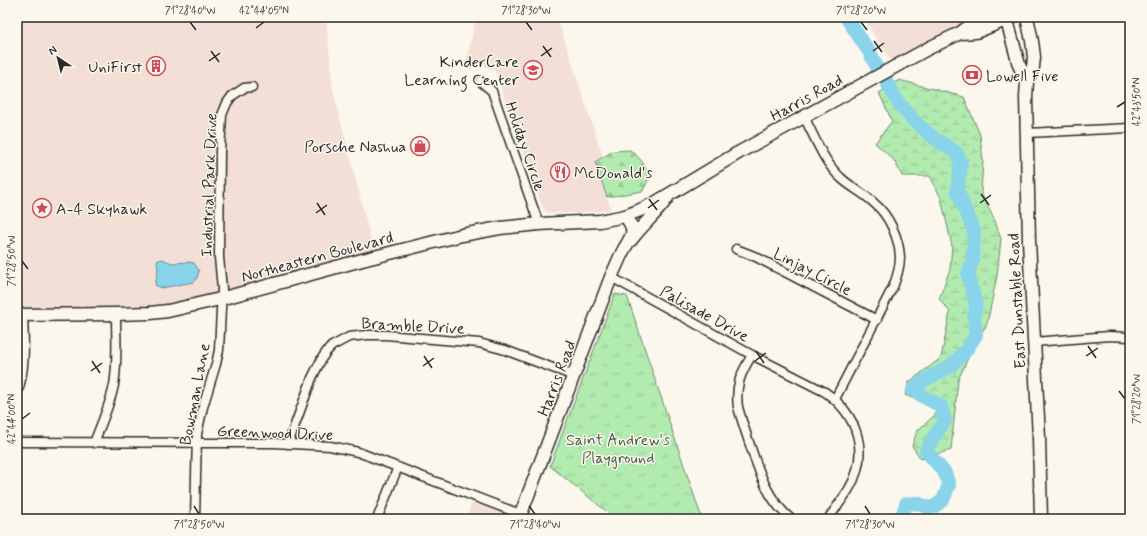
<svg xmlns="http://www.w3.org/2000/svg" width="1147" height="536" viewBox="0 0 1147 536" font-family="Mynerve,sans-serif">
<style>
.built{fill:#f4dfd6}
.forest{fill:url(#forest-firs);stroke:#6e8b6d}
.wetland{fill:url(#wetland-marsh);stroke:#6e8b6d}
.park{fill:url(#park-tufts);stroke:#6e8b6d}
.water{fill:#89d4ea;stroke:#63909e}
.lines{fill:none;stroke-linecap:round;stroke-linejoin:round}
.river{stroke:#89d4ea;stroke-width:14}
.street-casing{stroke:#2b2b2b;stroke-width:11}
.secondary-casing{stroke:#2b2b2b;stroke-width:15}
.street{stroke:#fbf7ec;stroke-width:8}
.secondary{stroke:#fbf7ec;stroke-width:12}
.ticks{fill:none;stroke:#2b2b2b;stroke-width:1.5}
.labels{text-anchor:middle;stroke-width:3;stroke-linejoin:round;paint-order:stroke}
.poi-label{font-size:16px;fill:#2b2b2b;stroke:#fbf7ec;text-anchor:end}
.street-label{font-size:16px;fill:#2b2b2b;stroke:#fbf7ec}
.park-label{font-size:16px;fill:#4d5b4c;stroke:#fbf7ec}
.neatline{fill:none;stroke:#2b2b2b;stroke-width:1.5}
.ticks-label{font-size:10px;text-anchor:middle;fill:#2b2b2b}
</style>
<defs>
<pattern id="forest-firs" width="22" height="20" patternUnits="userSpaceOnUse"><rect width="22" height="20" fill="#b2ebaf"/><path d="M5 1l3.5 6h-7zM16 11l3.5 6h-7z" fill="#99ca97"/></pattern>
<pattern id="wetland-marsh" width="20" height="14" patternUnits="userSpaceOnUse"><rect width="20" height="14" fill="#b2ebaf"/><path d="M1 5h8M5 5V1M11 12h8M15 12V8" fill="none" stroke="#99ca97"/></pattern>
<pattern id="park-tufts" width="24" height="20" patternUnits="userSpaceOnUse"><rect width="24" height="20" fill="#b2ebaf"/><path d="M3 7l-1-3M5 7V3M7 7l1-3M15 17l-1-3M17 17v-4M19 17l1-3" fill="none" stroke="#99ca97"/></pattern>
</defs>
<rect width="100%" height="100%" fill="#fbf7ec"/>
<filter id="ink" filterUnits="userSpaceOnUse"><feTurbulence type="fractalNoise" baseFrequency=".025" numOctaves="2"/><feDisplacementMap in="SourceGraphic" scale="8" xChannelSelector="R" yChannelSelector="G"/><feConvolveMatrix kernelMatrix="1 2 1 2 8 2 1 2 1" color-interpolation-filters="sRGB"/></filter>
<g filter="url(#ink)">
<!-- built -->
<path class="built" d="M17 17H326L333 90 374 252 193 300 156 307 113 309 17 308Z
M476 17H557L603 157 595 162 611 210 579 213H548L545 211 542 206 495 71 482 64 467 69 466 63Z
M865 17H975L893 63 873 34Z
M472 502 510 517 509 519H466Z"/>
<!-- forest -->
<path class="forest" d="M630 150C639 157 648 166 648 179 648 183 644 187 643 191L607 197 595 162 613 151Z"/>
<!-- wetland -->
<path class="wetland" d="M899 80 964 97 980 135 983 160 981 193 995 221 1001 239 997 276 987 324 974 345 958 380 951 450 921 459 912 446 917 431 935 415 936 408 905 395 909 382 941 358 950 312 939 299 950 269 952 246 941 198 930 176H902L894 160 875 143 892 121 879 93Z"/>
<!-- park -->
<path class="park" d="M615 294 627 296 702 519H616L550 466Z"/>
<!-- water -->
<path class="water" d="M162 259 172 263 189 262 194 263 199 271 197 278 194 282 161 288 155 285 158 271 157 261Z"/>
<g class="lines">
<!-- river -->
<path class="river" d="M846 17 870 53 877 67
M886 81 899 104 914 121 934 138 957 153 961 165 957 190 974 231 973 258 968 275 976 305 974 318 976 335 967 349 951 366 923 381 913 390 924 397 941 406 945 421 933 438 926 451 945 473 949 485 943 500 935 506 930 508 917 503 906 504 901 519"/>
<defs>
<path id="street" d="M480 81 492 91 539 224
M804 117C815 137 823 161 840 177 850 187 864 193 874 203 889 215 899 238 900 257 900 268 897 277 893 287L835 399
M1027 133 1130 128
M736 249 754 256 877 320
M611 277 752 355 825 392C858 415 870 453 849 489 843 499 835 509 828 519
M1034 342 1109 336 1130 337
M752 355C741 373 735 385 738 407 742 422 747 436 752 451 761 477 769 501 791 519
M17 394C26 369 24 341 23 315
M17 442 274 443 330 446 358 452 520 514
M94 443C101 424 110 405 114 385 118 362 116 337 116 314
M288 444 312 378 322 358 327 351 332 346 349 337 367 335H386L479 343 505 350 574 376
M195 519 197 434 203 407 216 364 219 350 222 289 219 257 220 152 222 115 227 103 232 96 244 88 252 87
M377 519 398 467"/>
<path id="secondary" d="M1006 17 1019 65 1027 82
M1027 17 1032 41 1034 57 1033 67 1027 82 1026 97 1029 241 1039 438 1041 519
M960 33 976 32 1013 17
M631 240C642 225 657 213 667 198
M17 315 116 314 150 313 168 311 220 299 362 260 462 235 500 228 539 224 600 221 625 216 638 211 655 203 738 153 929 48 960 33 975 22 985 17
M519 519 611 277C615 269 618 261 622 253 630 237 639 233 625 216"/>
</defs>
<!-- street casing -->
<use href="#street" class="street-casing"/>
<!-- secondary casing -->
<use href="#secondary" class="secondary-casing"/>
<!-- street -->
<use href="#street" class="street"/>
<!-- secondary -->
<use href="#secondary" class="secondary"/>
</g>
</g>
<!-- ticks -->
<path class="ticks" d="M190 22 196 30M526 22 532 30M861 22 867 30M256 28 264 22M874 41 882 52M543 46 551 57M211 51 219 62M873 51 884 43M541 56 552 48M209 61 220 53M1117 107 1125 102M981 194 989 205M649 199 657 210M317 203 325 215M980 203 991 195M648 208 659 200M316 213 327 205M22 261 28 269M1088 346 1096 358M756 351 764 363M424 356 432 368M1086 356 1098 348M92 361 100 373M755 361 766 353M423 366 434 358M91 371 102 363M1119 391 1125 399M22 419 30 413M194 506 199 514M529 506 535 514M865 506 870 514"/>
<!-- icons -->
<defs>
<symbol id="building-ring" viewBox="-11 -11 22 22"><circle r="9.5" fill="#fbf7ec" stroke="#d1495b" stroke-width="1.5"/><path d="M-4-6H4V6H1V3H-1V6H-4ZM-2.5-4.3h1.7v1.8h-1.7ZM.8-4.3h1.7v1.8H.8ZM-2.5-1h1.7V.8h-1.7ZM.8-1h1.7V.8H.8Z" fill="#d1495b"/></symbol>
<symbol id="school-ring" viewBox="-11 -11 22 22"><circle r="9.5" fill="#fbf7ec" stroke="#d1495b" stroke-width="1.5"/><path d="M0-5L7-2L0 1L-7-2ZM-4 1L0 2.5L4 1V4Q0 6-4 4Z" fill="#d1495b"/></symbol>
<symbol id="bank-ring" viewBox="-11 -11 22 22"><circle r="9.5" fill="#fbf7ec" stroke="#d1495b" stroke-width="1.5"/><path d="M-6-4H6V4H-6ZM0-2.3a2.3 2.3 0 1 0 0 4.6a2.3 2.3 0 1 0 0-4.6Z" fill="#d1495b"/></symbol>
<symbol id="shop-ring" viewBox="-11 -11 22 22"><circle r="9.5" fill="#fbf7ec" stroke="#d1495b" stroke-width="1.5"/><path d="M-5-2.5h2.3a2.7 3.5 0 0 1 5.4 0H5L5.5 6h-11ZM-1.5-2.5h3a1.5 2.3 0 0 0-3 0Z" fill="#d1495b"/></symbol>
<symbol id="restaurant-ring" viewBox="-11 -11 22 22"><circle r="9.5" fill="#fbf7ec" stroke="#d1495b" stroke-width="1.5"/><path d="M-5-6h1v4h1v-4h1v4h1v-4h1v5L-1.5 .5V6h-2V.5L-5-1ZM5-6V6H3V1.5H1.5Q1.5-4 5-6Z" fill="#d1495b"/></symbol>
<symbol id="sight-ring" viewBox="-11 -11 22 22"><circle r="9.5" fill="#fbf7ec" stroke="#d1495b" stroke-width="1.5"/><path d="M0-6L1.8-2.2L6-1.7L2.9 1.2L3.7 5.4L0 3.3L-3.7 5.4L-2.9 1.2L-6-1.7L-1.8-2.2Z" fill="#d1495b"/></symbol>
</defs>
<g fill-rule="evenodd">
<use href="#building-ring" x="145" y="55" width="22" height="22"/>
<use href="#school-ring" x="522" y="59" width="22" height="22"/>
<use href="#bank-ring" x="961" y="64" width="22" height="22"/>
<use href="#shop-ring" x="409" y="135" width="22" height="22"/>
<use href="#restaurant-ring" x="549" y="161" width="22" height="22"/>
<use href="#sight-ring" x="31" y="197" width="22" height="22"/>
</g>
<g class="labels">
<!-- poi labels -->
<g class="poi-label">
<text x="519" y="67">KinderCare<tspan x="519" dy="18">Learning Center</tspan></text>
<text x="142" y="72">UniFirst</text>
<text x="986" y="81" text-anchor="start">Lowell Five</text>
<text x="406" y="152">Porsche Nashua</text>
<text x="574" y="178" text-anchor="start">McDonald's</text>
<text x="56" y="214" text-anchor="start">A-4 Skyhawk</text>
</g>
<!-- street labels -->
<g class="street-label">
<text transform="translate(806 97) rotate(-29)" y="6">Harris Road</text>
<text transform="translate(526 146) rotate(71)" y="6">Holiday Circle</text>
<text transform="translate(208 185) rotate(-88)" y="6">Industrial Park Drive</text>
<text transform="translate(317 256) rotate(-15)" y="6">Northeastern Boulevard</text>
<text transform="translate(813 271) rotate(27)" y="6">Linjay Circle</text>
<text transform="translate(1016 301) rotate(-93)" y="6">East Dunstable Road</text>
<text transform="translate(705 313) rotate(29)" y="6">Palisade Drive</text>
<text transform="translate(413 325) rotate(3)" y="6">Bramble Drive</text>
<text transform="translate(556 378) rotate(-69)" y="6">Harris Road</text>
<text transform="translate(194 394) rotate(-79)" y="6">Bowman Lane</text>
<text transform="translate(275 432) rotate(2)" y="6">Greenwood Drive</text>
</g>
<!-- park labels -->
<g class="park-label">
<text x="618" y="445">Saint Andrew's<tspan x="618" dy="18">Playground</tspan></text>
</g>
</g>
<!-- margin -->
<rect width="1147" height="536" fill="none" stroke="#fbf7ec" stroke-width="44"/>
<!-- north arrow -->
<g transform="translate(58 58) rotate(325)" stroke="#fbf7ec" stroke-width="3" paint-order="stroke">
<path d="M0-3L7 15L0 10L-7 15Z" fill="#2b2b2b"/>
<text y="-6" font-size="11" font-weight="bold" text-anchor="middle" fill="#2b2b2b">N</text>
</g>
<rect x="22" y="22" width="1103" height="492" class="neatline"/>
<g class="ticks-label">
<text x="190" y="14">71°28'40"W</text>
<text x="264" y="14">42°44'05"N</text>
<text x="526" y="14">71°28'30"W</text>
<text x="861" y="14">71°28'20"W</text>
<text transform="translate(1136 102) rotate(-90)" y="4">42°43'50"N</text>
<text transform="translate(11 261) rotate(-90)" y="4">71°28'50"W</text>
<text transform="translate(1136 399) rotate(-90)" y="4">71°28'20"W</text>
<text transform="translate(11 419) rotate(-90)" y="4">42°44'00"N</text>
<text x="199" y="528">71°28'50"W</text>
<text x="535" y="528">71°28'40"W</text>
<text x="870" y="528">71°28'30"W</text>
</g>
</svg>
